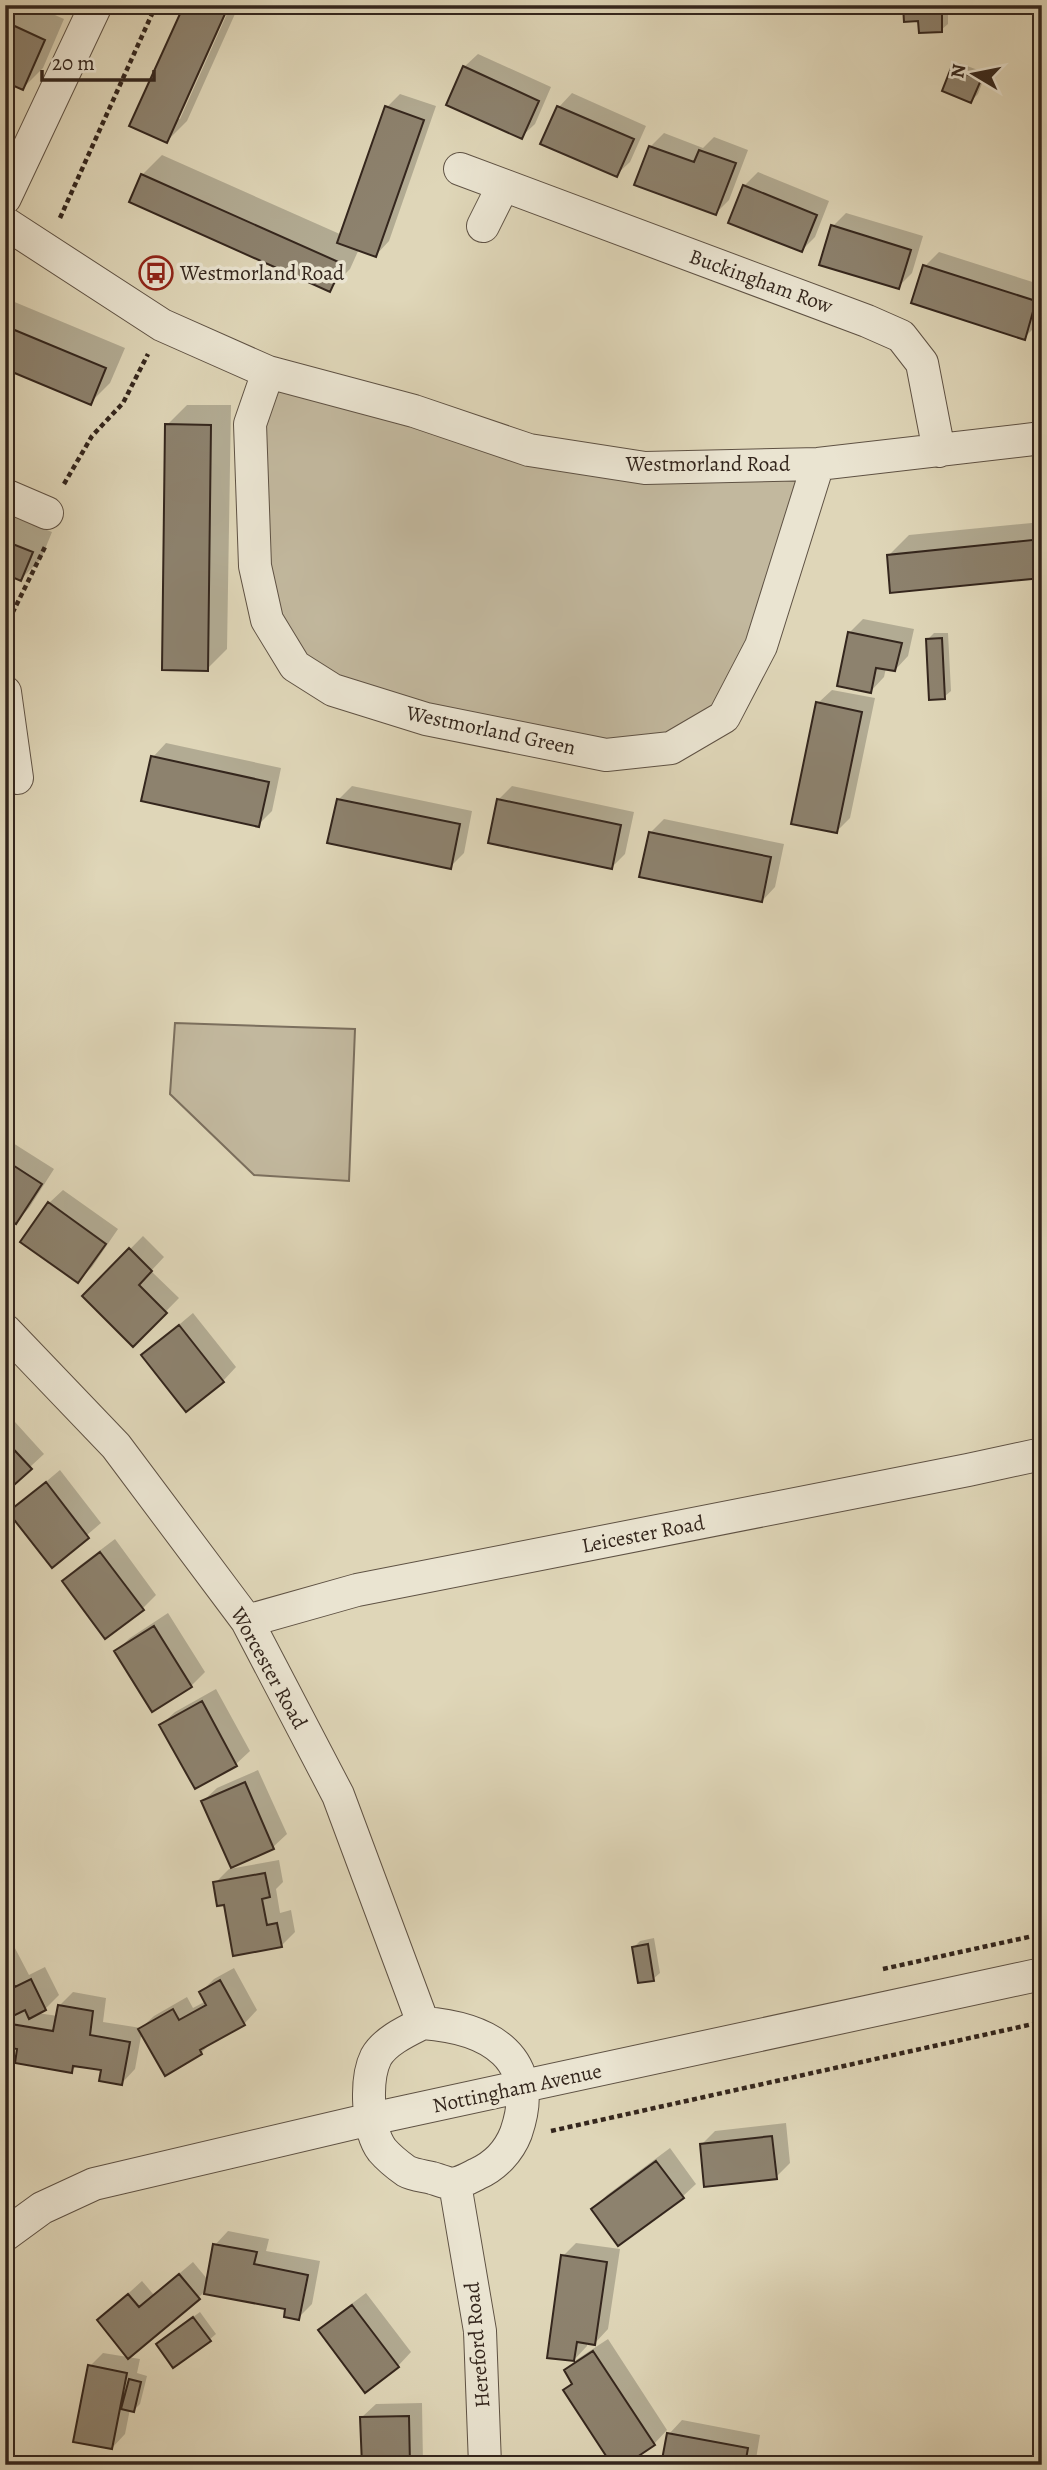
<svg xmlns="http://www.w3.org/2000/svg" width="1047" height="2470" viewBox="0 0 1047 2470" font-family="Alegreya,serif">
<style>
.green{fill:#c2b89e;stroke:#7b6f5e;stroke-width:2}
.shadow{fill:#0003}
.building{fill:#8d826e;stroke:#34261d;stroke-width:2}
.lines{fill:none;stroke-linecap:round;stroke-linejoin:round}
.street-casing{stroke:#5f5244;stroke-width:34}
.path{stroke:#34261d;stroke-width:4.5;stroke-dasharray:5 3.5;stroke-linecap:butt}
.street{stroke:#eae4d1;stroke-width:32}
.labels{text-anchor:middle;stroke-width:7;stroke-linejoin:round;paint-order:stroke}
.poi-label{font-size:21px;fill:#34261d;stroke:#eae4d1;text-anchor:start}
.street-label{font-size:21px;fill:#34261d;stroke:#eae4d1}
</style>
<rect width="100%" height="100%" fill="#dfd6b8"/>
<filter id="stains"><feTurbulence type="fractalNoise" baseFrequency=".00286" numOctaves="4"/><feColorMatrix values="0 0 0 0 .2 0 0 0 0 .09 0 0 0 0 .02 0 0 0 .5 -.17"/></filter>
<radialGradient id="worn" r=".72"><stop offset=".6" stop-color="#630" stop-opacity="0"/><stop offset="1" stop-color="#630" stop-opacity=".3"/></radialGradient>
<!-- green -->
<path class="green" d="M268 372 529 450 818 464 724 717 606 755 295 666 255 566Z
M175 1023 355 1029 349 1181 254 1175 170 1094Z"/>
<!-- shadow -->
<path class="shadow" d="M25 5H32L64 19 43 68 23 88 5 80V11L15 15Z
M231 5H239L187 121 167 141 176 119H180Z
M905 5H948V24L941 30 920 19Z
M478 54 551 87 535 124 521 137 464 67Z
M959 63 986 73 978 94 971 101 953 69Z
M572 93 646 126 630 162 616 175 543 143 559 107Z
M400 94 436 106 389 241 376 255 359 249 350 269 330 289 131 201 142 175 162 155 342 235 387 107Z
M664 133 703 148 714 137 748 150 729 200 716 213 650 147Z
M758 172 829 201 815 237 802 250 744 186Z
M846 213 923 236 912 273 898 287 833 226Z
M939 252 1042 285V311L1038 324 1024 338 925 266Z
M5 298 125 348 110 383 90 403 5 367Z
M187 405H231L227 649 207 669 167 425Z
M5 513 52 532 41 559 21 579 11 575 5 580Z
M1042 522V576L889 555 909 535Z
M863 619 914 629 908 656 895 670 886 668 884 677 871 691 849 633Z
M934 633H948L951 691 944 697 927 640Z
M832 690 875 698 850 818 836 832 818 703Z
M166 743 281 768 272 811 258 825 153 757Z
M352 786 472 811 464 853 450 867 339 799Z
M512 786 634 812 625 854 612 867 499 799Z
M664 819 784 844 775 887 762 901 650 833Z
M5 1138 54 1169 29 1208 16 1222 5 1215Z
M63 1190 118 1229 92 1267 78 1281 49 1203Z
M143 1236 164 1257 151 1271 179 1298 133 1345 84 1296Z
M193 1313 236 1367 223 1381 143 1355Z
M5 1411 44 1454 5 1490Z
M60 1470 101 1523 52 1565 10 1512Z
M115 1539 156 1595 143 1608 106 1636 64 1581 78 1567Z
M168 1613 205 1672 191 1686 116 1651 130 1638Z
M216 1689 250 1751 236 1764 195 1787 161 1725 175 1712Z
M258 1770 287 1834 273 1847 203 1801 217 1788Z
M279 1860 283 1882 276 1889 280 1913 291 1910 295 1932 281 1946 226 1903 215 1883 229 1869Z
M5 1929 29 1975 45 1967 59 1995 45 2009 37 2013 58 2016 59 2006 73 1992 106 1998 103 2022 141 2028 154 2016 187 1997 193 2008 206 2001 201 1992 214 1979 234 1968 257 2010 244 2024 213 2041 201 2053 142 2031 135 2069 122 2083 103 2069 78 2065 71 2071 19 2047 6 2023 15 2014 5 2018Z
M654 1938 660 1973 653 1979 634 1947 640 1941Z
M786 2123 790 2163 776 2177 701 2145 715 2131Z
M670 2148 696 2184 682 2197 594 2209 607 2195Z
M228 2231 269 2239 266 2251 320 2261 312 2304 298 2318 287 2307 204 2292 198 2298 99 2320 142 2281 154 2295 193 2262 208 2280 215 2245Z
M576 2243 620 2249 608 2329 595 2343 587 2342V2346L574 2360 549 2356 563 2256Z
M366 2293 411 2352 398 2366 320 2331 334 2317Z
M200 2312 216 2334 209 2340 164 2338Z
M608 2339 667 2430 654 2444 565 2390 574 2382 566 2371 576 2360Z
M103 2353 140 2359 137 2373 147 2376 140 2404 134 2410 130 2409 125 2434 112 2448 90 2366Z
M422 2403 423 2465H363L362 2417 376 2404Z
M682 2420 760 2435 755 2465H663L669 2434Z"/>
<!-- building -->
<path class="building" d="M184 5H229L167 143 129 126Z
M903 5H942V32L919 33 918 21 904 22Z
M6 22 45 40 23 90 5 82Z
M463 66 539 101 522 139 446 105Z
M951 68 981 80 971 103 942 91Z
M385 106 424 120 376 257 337 243Z
M557 106 634 139 617 177 540 144Z
M649 146 694 162 699 150 736 163 716 215 634 185Z
M141 174 343 264 330 292 129 202Z
M743 185 817 215 802 252 728 223Z
M831 225 911 250 899 289 819 265Z
M923 265 1036 301 1025 340 911 303Z
M5 326 106 368 91 405 5 369Z
M165 424 211 425 208 671 162 670Z
M1042 539V578L890 593 887 555Z
M5 541 33 552 21 581 5 574Z
M848 632 902 643 895 671 876 668 871 693 837 686Z
M942 638 945 699 929 700 926 639Z
M816 702 862 712 837 833 791 824Z
M151 756 269 782 259 827 141 801Z
M337 799 460 824 451 869 327 843Z
M497 799 621 825 612 869 488 843Z
M649 832 771 857 762 902 639 877Z
M5 1160 42 1184 16 1224 5 1217Z
M48 1202 106 1244 78 1283 20 1242Z
M129 1248 152 1271 139 1285 167 1313 133 1347 82 1296Z
M179 1325 224 1382 186 1412 141 1355Z
M5 1440 32 1469 5 1493Z
M46 1482 89 1538 52 1568 8 1512Z
M100 1552 144 1610 105 1639 62 1581Z
M154 1626 192 1687 152 1712 114 1651Z
M202 1701 237 1766 195 1789 159 1725Z
M245 1782 274 1849 231 1868 201 1801Z
M265 1873 270 1897 262 1899 267 1925 277 1923 282 1947 233 1956 224 1905 217 1906 213 1882Z
M648 1944 654 1981 638 1983 632 1947Z
M5 1967 15 1987 31 1979 46 2010 29 2019 25 2010 5 2020Z
M220 1980 245 2025 200 2050 202 2054 165 2076 138 2029 173 2009 179 2020 206 2005 199 1992Z
M58 2005 93 2011 90 2035 130 2042 122 2085 99 2081 101 2070 73 2066 72 2073 15 2063 17 2049 5 2047V2023L53 2031Z
M772 2136 777 2179 704 2187 700 2144Z
M656 2161 684 2198 618 2246 591 2209Z
M213 2244 257 2252 254 2264 308 2275 299 2320 284 2317 285 2309 204 2294Z
M561 2255 607 2262 595 2345 577 2342 574 2361 547 2358Z
M179 2274 200 2299 128 2359 97 2320 128 2294 139 2307Z
M352 2305 399 2367 365 2393 318 2330Z
M193 2317 211 2341 173 2368 156 2344Z
M593 2351 655 2445 625 2465H612L563 2390 572 2384 564 2370Z
M88 2365 127 2373 112 2449 73 2442Z
M129 2379 141 2382 134 2412 121 2409Z
M409 2416 410 2465H362L360 2417Z
M667 2433 748 2448 745 2465H661Z"/>
<g class="lines">
<defs>
<path id="street" d="M460 169 867 321 901 336 922 363 939 451
M5 198 96 5
M5 223 162 325 268 372 414 411 529 450 645 468 818 464 1042 438
M483 226 503 186
M268 372 250 424 255 566 267 620 295 666 333 690 426 719 606 755 671 748 724 717 761 646 818 464
M5 495 47 513
M5 692 17 778
M5 1330 116 1446 247 1621 338 1795 423 2023
M247 1621 357 1590 968 1470 1042 1454
M423 2023C490 2028 542 2058 516 2133 509 2151 495 2166 477 2174 471 2177 464 2181 457 2183 450 2185 439 2180 432 2178 424 2176 413 2175 406 2171 399 2166 388 2157 382 2150 367 2130 365 2079 376 2057 385 2041 407 2031 423 2023Z
M455 2184 480 2331 485 2465
M5 2235 42 2208 94 2184 371 2119 1042 1974"/>
</defs>
<!-- street casing -->
<use href="#street" class="street-casing"/>
<!-- path -->
<path class="path" d="M60 218 156 5
M64 484 92 436 123 403 148 354
M5 628 45 547
M883 1969 1042 1934
M551 2131 1042 2022"/>
<!-- street -->
<use href="#street" class="street"/>
</g>
<!-- icons -->
<defs>
<symbol id="bus-ring" viewBox="-11 -11 22 22"><circle r="9.5" fill="#eae4d1" stroke="#8f2418" stroke-width="1.5"/><path d="M-5-6H5V4H4V6H2V4H-2V6H-4V4H-5ZM-3.5-4V0h7V-4ZM-3.5 1.2v1.5H-2V1.2ZM2 1.2v1.5H3.5V1.2Z" fill="#8f2418"/></symbol>
</defs>
<g fill-rule="evenodd">
<use href="#bus-ring" x="137" y="254" width="38" height="38"/>
</g>
<g class="labels">
<!-- poi labels -->
<g class="poi-label">
<text x="180" y="280">Westmorland Road</text>
</g>
<!-- street labels -->
<g class="street-label">
<text transform="translate(761 281) rotate(20)" y="7">Buckingham Row</text>
<text x="708" y="471">Westmorland Road</text>
<text transform="translate(491 730) rotate(12)" y="7">Westmorland Green</text>
<text transform="translate(643 1534) rotate(-11)" y="7">Leicester Road</text>
<text transform="translate(269 1668) rotate(61)" y="7">Worcester Road</text>
<text transform="translate(517 2088) rotate(-12)" y="7">Nottingham Avenue</text>
<text transform="translate(477 2345) rotate(-95)" y="7">Hereford Road</text>
</g>
</g>
<!-- margin -->
<rect width="1047" height="2470" fill="none" stroke="#dfd6b8" stroke-width="28"/>
<rect x="7" y="7" width="1033" height="2456" fill="none" stroke="#34261d" stroke-width="3.5"/>
<rect x="14" y="14" width="1019" height="2442" fill="none" stroke="#34261d" stroke-width="2"/>
<!-- north arrow -->
<g transform="translate(974 74) rotate(280)" stroke="#eae4d1" stroke-width="5" paint-order="stroke">
<path d="M0-5L12 26L0 18L-12 26Z" fill="#34261d"/>
<text y="-10" font-size="19" font-weight="bold" text-anchor="middle" fill="#34261d">N</text>
</g>
<!-- scale -->
<path d="M42 70v10h112v-10" fill="none" stroke="#34261d" stroke-width="3.5"/>
<text x="52" y="70" font-size="21" fill="#34261d" stroke="#eae4d1" stroke-width="5" paint-order="stroke">20 m</text>
<rect width="100%" height="100%" filter="url(#stains)"/>
<rect width="100%" height="100%" fill="url(#worn)"/>
</svg>
